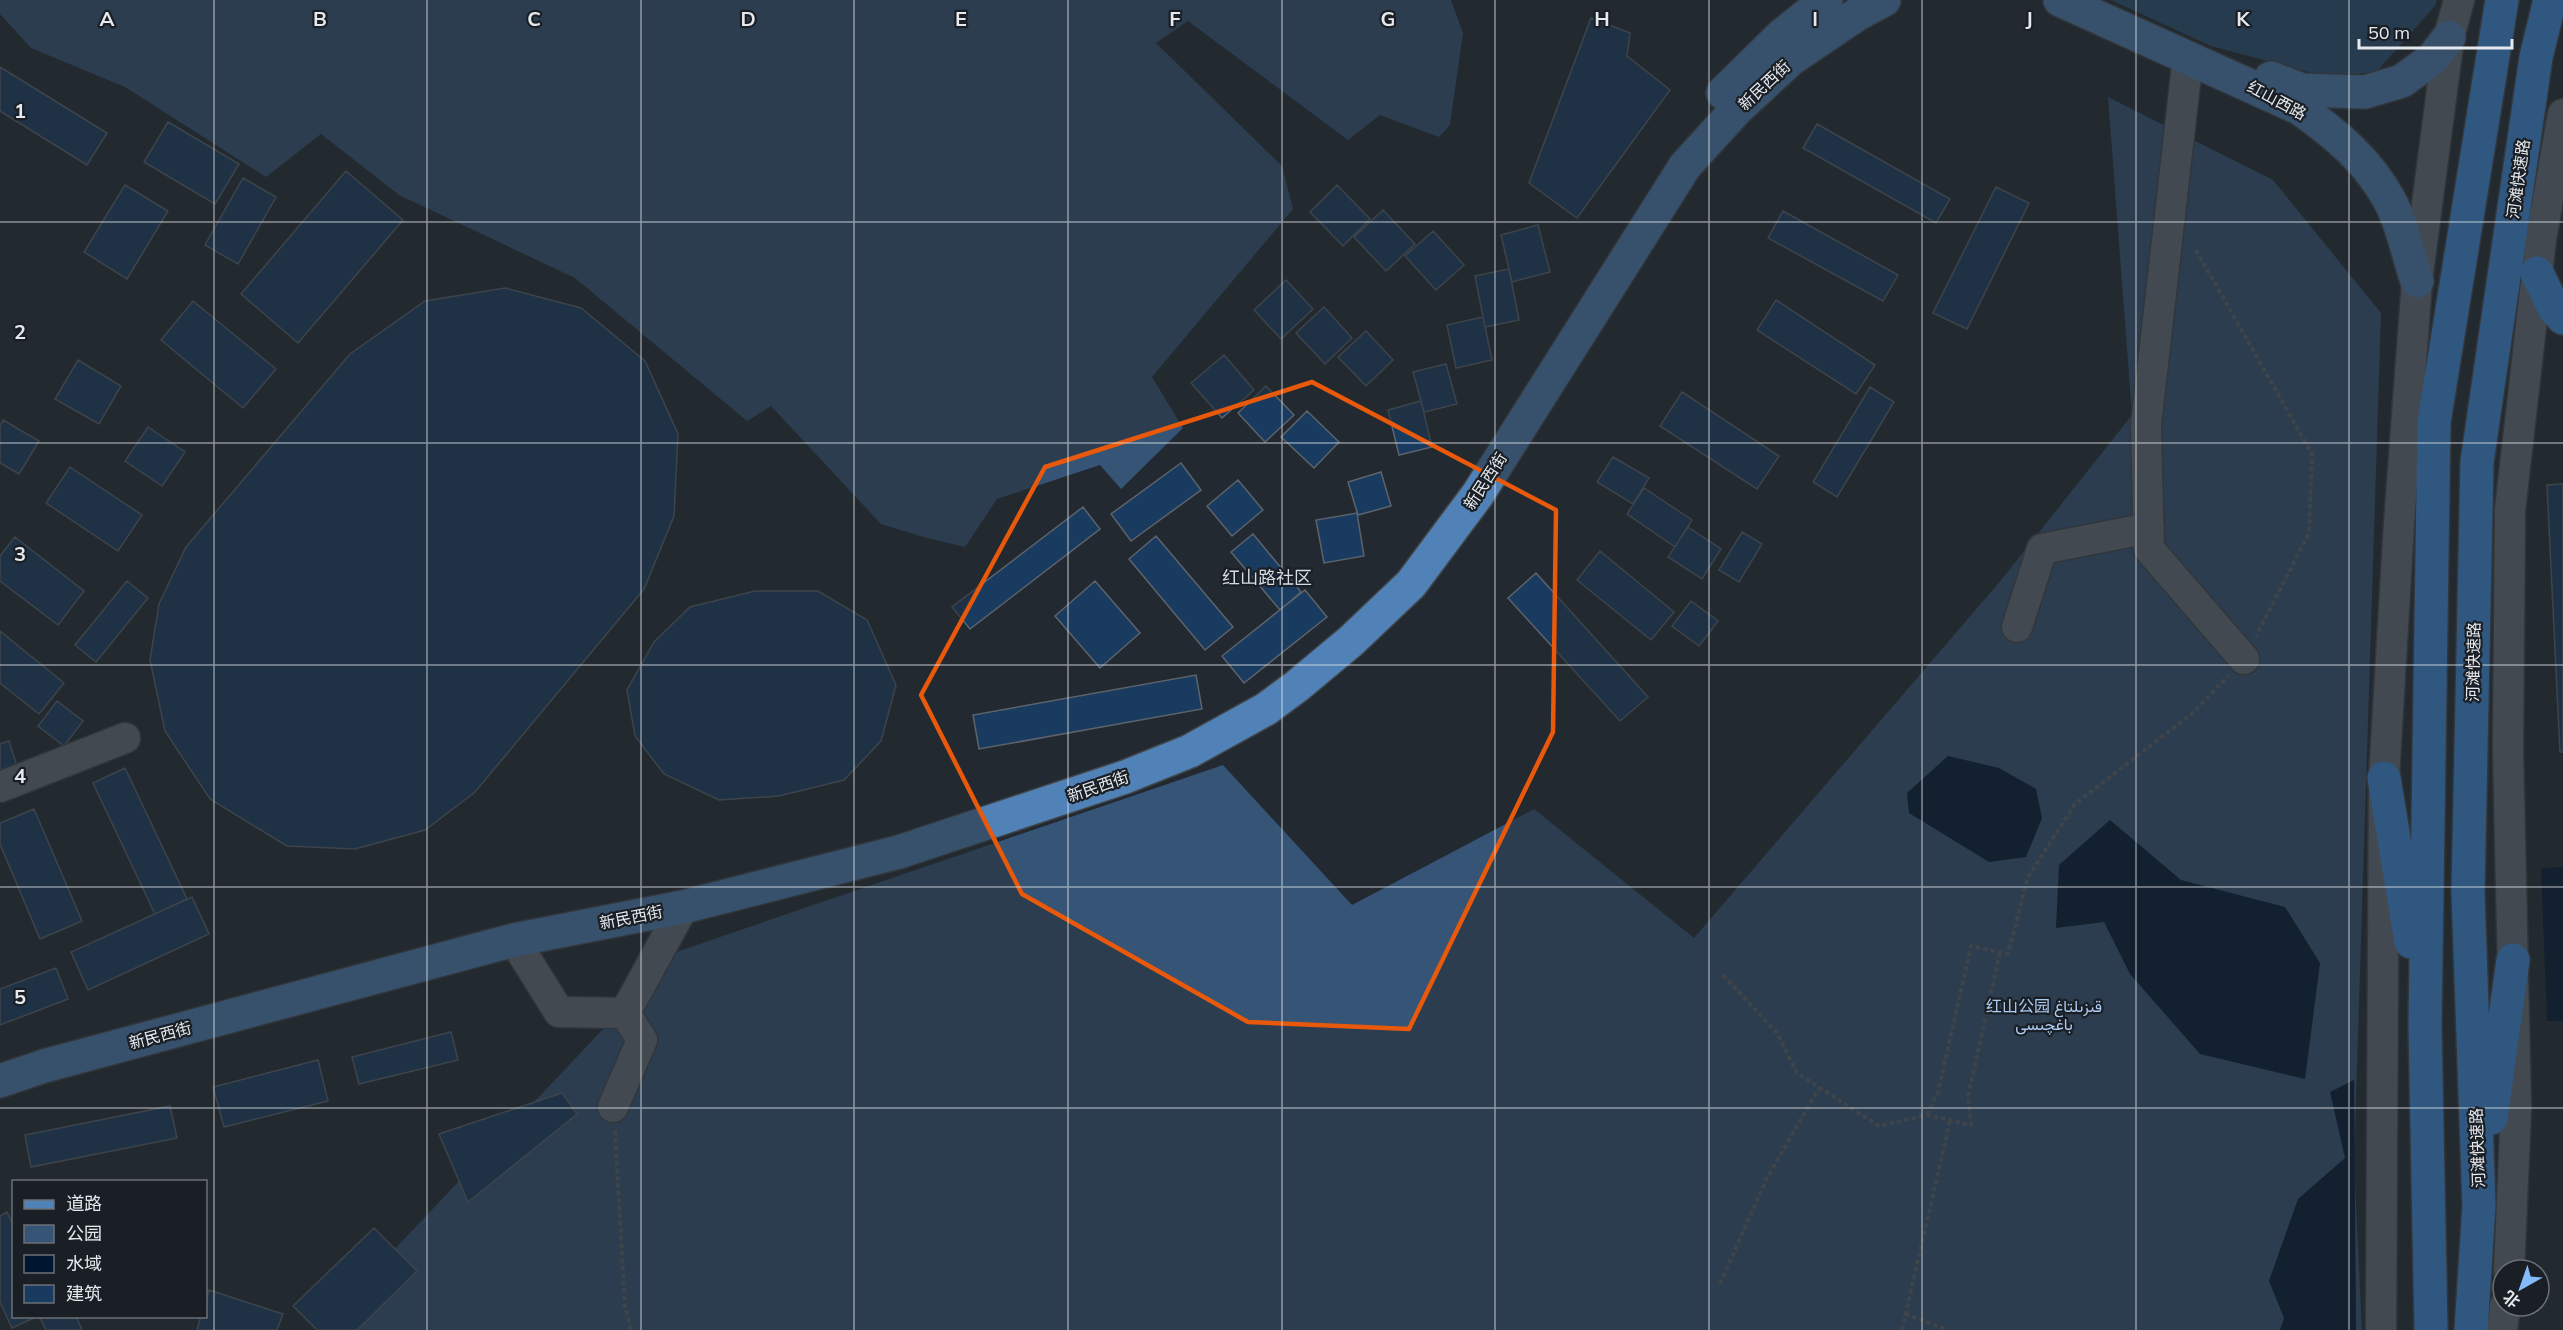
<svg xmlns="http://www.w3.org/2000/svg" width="2563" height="1330" viewBox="0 0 2563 1330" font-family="Mulish,Vazirmatn,'Noto Sans SC',sans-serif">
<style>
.green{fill:#365476}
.forest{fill:#2e5177}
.water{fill:#001530}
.building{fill:#193b60;stroke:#5d636b;stroke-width:1.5}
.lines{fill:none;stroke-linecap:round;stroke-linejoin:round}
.minor-casing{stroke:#41464b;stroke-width:33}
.major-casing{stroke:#41464b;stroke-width:36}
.highway-casing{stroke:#41464b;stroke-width:36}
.path{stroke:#5f646a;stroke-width:4;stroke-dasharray:4.5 3;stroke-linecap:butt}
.minor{stroke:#697078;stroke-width:30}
.major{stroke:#5182b7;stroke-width:33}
.highway{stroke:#418ee1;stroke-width:33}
.marked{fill:none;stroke:#e8590c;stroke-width:4.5;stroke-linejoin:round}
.grid{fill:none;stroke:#e5e9ed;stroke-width:1.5;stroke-opacity:0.55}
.labels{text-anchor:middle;stroke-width:4.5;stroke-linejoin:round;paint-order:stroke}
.street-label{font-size:16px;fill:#e5e9ed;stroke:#1a1f26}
.park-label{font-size:16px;fill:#adcdf3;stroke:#1a1f26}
.neighbourhood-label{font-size:18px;fill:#d3dbe4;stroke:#1a1f26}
.grid-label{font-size:20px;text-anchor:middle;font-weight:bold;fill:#e5e9ed;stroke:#1a1f26;stroke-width:4.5;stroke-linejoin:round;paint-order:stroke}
</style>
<rect width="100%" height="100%" fill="#232930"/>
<!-- green -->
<path class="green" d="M0 0H1451L1463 33 1450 125 1439 137 1380 115 1348 140 1188 21 1156 43 1282 166 1293 209 1152 377 1183 428 1121 489 1100 465 997 499 965 547 927 538 881 524 771 406 747 421 575 278 399 195 321 134 266 177 125 87 31 48 0 14Z
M2108 97 2273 180 2381 313 2354 1161 2362 1330H318L676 952 1223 765 1352 905 1534 809 1694 938 2002 579 2132 415Z"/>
<!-- forest -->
<path class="forest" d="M2111 0H2437L2435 6 2377 71 2331 78 2211 46Z"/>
<!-- water -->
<path class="water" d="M1948 756 1999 768 2036 789 2042 818 2026 857 1989 862 1909 813 1907 793Z
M2110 820 2181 880 2285 907 2320 963 2305 1079 2200 1054 2130 974 2104 922 2056 928 2059 865Z
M2563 867V1021H2547L2541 868Z
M2354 1080 2356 1330H2280L2284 1318 2269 1281 2298 1199 2345 1158 2330 1092Z"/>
<!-- building -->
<path class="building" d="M1591 18 1630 33 1627 56 1670 90 1577 218 1529 183Z
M0 67 107 133 87 165 0 111Z
M168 122 239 164 215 204 144 162Z
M1817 124 1950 199 1936 223 1803 148Z
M346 171 403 220 298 343 241 294Z
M243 178 276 197 238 264 205 245Z
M125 185 168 211 127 279 84 252Z
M1337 185 1370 219 1343 246 1310 212Z
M1996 187 2029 203 1967 329 1933 313Z
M1383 210 1415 244 1386 271 1354 237Z
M1783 211 1898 275 1883 301 1768 238Z
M1538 225 1550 272 1512 282 1501 235Z
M1433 231 1464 265 1436 290 1405 256Z
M1509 269 1519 320 1485 327 1475 276Z
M1286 280 1313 309 1281 339 1254 310Z
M505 288 581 308 645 361 678 434 674 516 644 589 475 792 425 830 355 849 287 846 210 799 165 731 150 660 159 604 186 547 350 354 425 301Z
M1776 300 1875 365 1856 394 1757 330Z
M193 301 276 369 243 408 161 340Z
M1324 307 1352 338 1325 364 1296 333Z
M1483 317 1492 360 1456 368 1447 325Z
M1366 331 1393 360 1366 386 1338 357Z
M1224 355 1254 390 1222 418 1191 383Z
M78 360 121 386 99 424 55 399Z
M1446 364 1457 404 1424 412 1413 372Z
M1266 386 1294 415 1265 442 1238 413Z
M1870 387 1894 402 1837 497 1813 482Z
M1682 392 1779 456 1757 489 1660 426Z
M1421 401 1432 447 1399 455 1388 410Z
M1307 411 1339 442 1314 468 1281 437Z
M3 420 39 441 19 474 0 463V426Z
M148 427 185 452 162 486 125 461Z
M1613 457 1649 478 1633 504 1597 482Z
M1181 463 1201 490 1131 541 1111 514Z
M70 467 142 515 118 551 46 503Z
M1381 472 1391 506 1358 515 1348 482Z
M1238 480 1263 510 1232 536 1207 506Z
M2563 484V752H2560L2547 485Z
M1644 488 1692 520 1675 547 1627 514Z
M1083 507 1100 529 970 629 952 607Z
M1357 513 1364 556 1324 563 1316 520Z
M1688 527 1721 549 1702 579 1668 557Z
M1742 532 1762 544 1739 582 1719 570Z
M1253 534 1301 592 1280 610 1231 552Z
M1156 536 1233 627 1205 650 1129 559Z
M15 537 84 591 58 625 0 581V556Z
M1600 551 1674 612 1651 640 1577 580Z
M1536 573 1648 697 1620 721 1508 598Z
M127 581 148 598 96 662 75 645Z
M1095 581 1140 633 1100 668 1055 616Z
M1305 590 1327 617 1244 683 1222 656Z
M755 591H818L867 620 896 685 881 741 844 780 779 796 719 800 664 774 635 736 627 690 654 642 690 607Z
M1691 601 1718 621 1699 646 1672 626Z
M0 631 64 683 39 714 0 683Z
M1196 675 1202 709 979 749 973 715Z
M57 701 83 721 64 746 38 726Z
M9 741 17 766 0 774V744Z
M125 768 187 899 155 914 93 783Z
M34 809 82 921 40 939 0 844V823Z
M192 897 209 934 88 990 71 952Z
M56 968 68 999 0 1025V989Z
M451 1032 458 1060 359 1084 352 1057Z
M318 1060 328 1101 224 1127 213 1087Z
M562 1093 577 1114 468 1202 439 1134Z
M170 1106 177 1138 31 1167 25 1135Z
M7 1212 14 1227V1316H38L12 1328 0 1302V1216Z
M374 1228 417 1271 357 1330H317L293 1306Z
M209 1290 283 1314 277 1330H197L201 1316H206V1303Z
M39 1316H76L82 1330H46Z"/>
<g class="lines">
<defs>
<path id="minor" d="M2188 57 2146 425 2149 549 2244 659
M2017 627 2042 549 2149 528
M0 787 125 738
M514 940 559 1012 625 1013 683 907
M613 1107 642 1040 625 1013
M2509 1270 2516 1109 2508 749 2510 510 2541 239 2563 114
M2381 1330 2384 778 2399 524 2417 281 2449 37 2459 0
M2502 1330 2505 1306"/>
<path id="major" d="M2060 0 2299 108C2336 134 2369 161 2391 203 2403 226 2408 256 2417 281
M2271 78 2302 90 2365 92 2402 81 2432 59 2449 37
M1723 93 1781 36 1826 0
M0 1081 44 1066 514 940 683 907 899 852 1125 777 1190 751 1266 709 1297 686 1351 641 1411 584 1478 494 1685 166 1737 109 1791 59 1856 15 1884 0"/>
<path id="highway" d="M2537 273 2554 308 2563 318
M2384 778 2411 942
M2491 1118 2513 960
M2431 1330 2425 1025 2434 422 2502 0
M2471 1330 2479 1206 2468 893 2477 462 2536 57 2550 0"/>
</defs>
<!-- minor casing -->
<use href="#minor" class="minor-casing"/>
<!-- major casing -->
<use href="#major" class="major-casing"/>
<!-- highway casing -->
<use href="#highway" class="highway-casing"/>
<!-- path -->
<path class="path" d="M2196 250 2312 454 2309 533 2256 636
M1723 975 1777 1033 1797 1073 1879 1126 1927 1115 1971 1125 1968 1096 2000 952
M1927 1115 1938 1092 1971 946 2008 954 2028 877 2075 804 2194 712 2228 676
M615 1131 625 1307 631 1330
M1720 1284 1766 1180 1819 1088
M1905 1314 1948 1330
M1902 1330 1950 1121"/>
<!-- minor -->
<use href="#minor" class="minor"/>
<!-- major -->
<use href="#major" class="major"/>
<!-- highway -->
<use href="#highway" class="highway"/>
</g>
<!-- marked area -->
<path d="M0 0H2563V1330H0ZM1312 382 1556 510 1553 732 1409 1029 1248 1022 1022 894 921 695 1045 467Z" fill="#232930" fill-opacity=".55" fill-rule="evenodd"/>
<path class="marked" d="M1312 382 1556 510 1553 732 1409 1029 1248 1022 1022 894 921 695 1045 467Z"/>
<!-- grid -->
<path class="grid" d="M214 0V1330M427 0V1330M641 0V1330M854 0V1330M1068 0V1330M1282 0V1330M1495 0V1330M1709 0V1330M1922 0V1330M2136 0V1330M2349 0V1330M0 222H2563M0 443H2563M0 665H2563M0 887H2563M0 1108H2563"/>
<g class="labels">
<!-- street labels -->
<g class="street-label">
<text transform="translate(1764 85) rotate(-43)" y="6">新民西街</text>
<text transform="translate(2277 100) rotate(28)" y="6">红山西路</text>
<text transform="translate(2518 179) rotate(-82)" y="6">河滩快速路</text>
<text transform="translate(1485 481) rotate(-57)" y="6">新民西街</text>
<text transform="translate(2473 662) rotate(-89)" y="6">河滩快速路</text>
<text transform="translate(1098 786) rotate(-19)" y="6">新民西街</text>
<text transform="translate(631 917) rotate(-11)" y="6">新民西街</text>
<text transform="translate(160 1035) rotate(-15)" y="6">新民西街</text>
<text transform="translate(2477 1148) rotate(-92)" y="6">河滩快速路</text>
</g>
<!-- park labels -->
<g class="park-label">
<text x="2044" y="1012">红山公园 قىزىلتاغ<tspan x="2044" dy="18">باغچىسى</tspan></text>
</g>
<!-- neighbourhood labels -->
<g class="neighbourhood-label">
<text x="1267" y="584">红山路社区</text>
</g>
</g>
<g class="grid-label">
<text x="107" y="26">A</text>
<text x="320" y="26">B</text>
<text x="534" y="26">C</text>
<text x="748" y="26">D</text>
<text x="961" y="26">E</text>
<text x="1175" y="26">F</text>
<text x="1388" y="26">G</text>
<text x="1602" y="26">H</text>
<text x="1815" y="26">I</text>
<text x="2029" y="26">J</text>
<text x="2243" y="26">K</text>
<text x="20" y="118">1</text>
<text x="20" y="339">2</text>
<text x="20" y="561">3</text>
<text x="20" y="783">4</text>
<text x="20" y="1004">5</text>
</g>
<!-- legend -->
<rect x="12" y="1180" width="195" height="138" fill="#1a1f26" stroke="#6b7076" stroke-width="1.5"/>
<rect x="24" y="1200" width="30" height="9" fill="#5182b7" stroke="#6b7076" stroke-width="1.5"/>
<text x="66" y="1210" font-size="18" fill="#e5e9ed">道路</text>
<rect x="24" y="1225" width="30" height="18" fill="#365476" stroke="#6b7076" stroke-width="1.5"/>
<text x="66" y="1240" font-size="18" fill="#e5e9ed">公园</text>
<rect x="24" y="1255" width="30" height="18" fill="#001530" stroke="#6b7076" stroke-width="1.5"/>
<text x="66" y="1270" font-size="18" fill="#e5e9ed">水域</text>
<rect x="24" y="1285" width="30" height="18" fill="#193b60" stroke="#6b7076" stroke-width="1.5"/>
<text x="66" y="1300" font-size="18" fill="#e5e9ed">建筑</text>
<!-- north arrow -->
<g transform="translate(2521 1288) rotate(220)"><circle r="28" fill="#1a1f26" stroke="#6b7076" stroke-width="1.5"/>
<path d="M0-4.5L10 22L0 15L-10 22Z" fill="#84bcfb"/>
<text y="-9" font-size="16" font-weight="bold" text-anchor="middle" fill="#e5e9ed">北</text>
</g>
<!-- scale -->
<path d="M2359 39v9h153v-9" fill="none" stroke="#e5e9ed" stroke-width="3"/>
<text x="2368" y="39" font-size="18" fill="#e5e9ed" stroke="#1a1f26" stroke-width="4.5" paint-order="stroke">50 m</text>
</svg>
